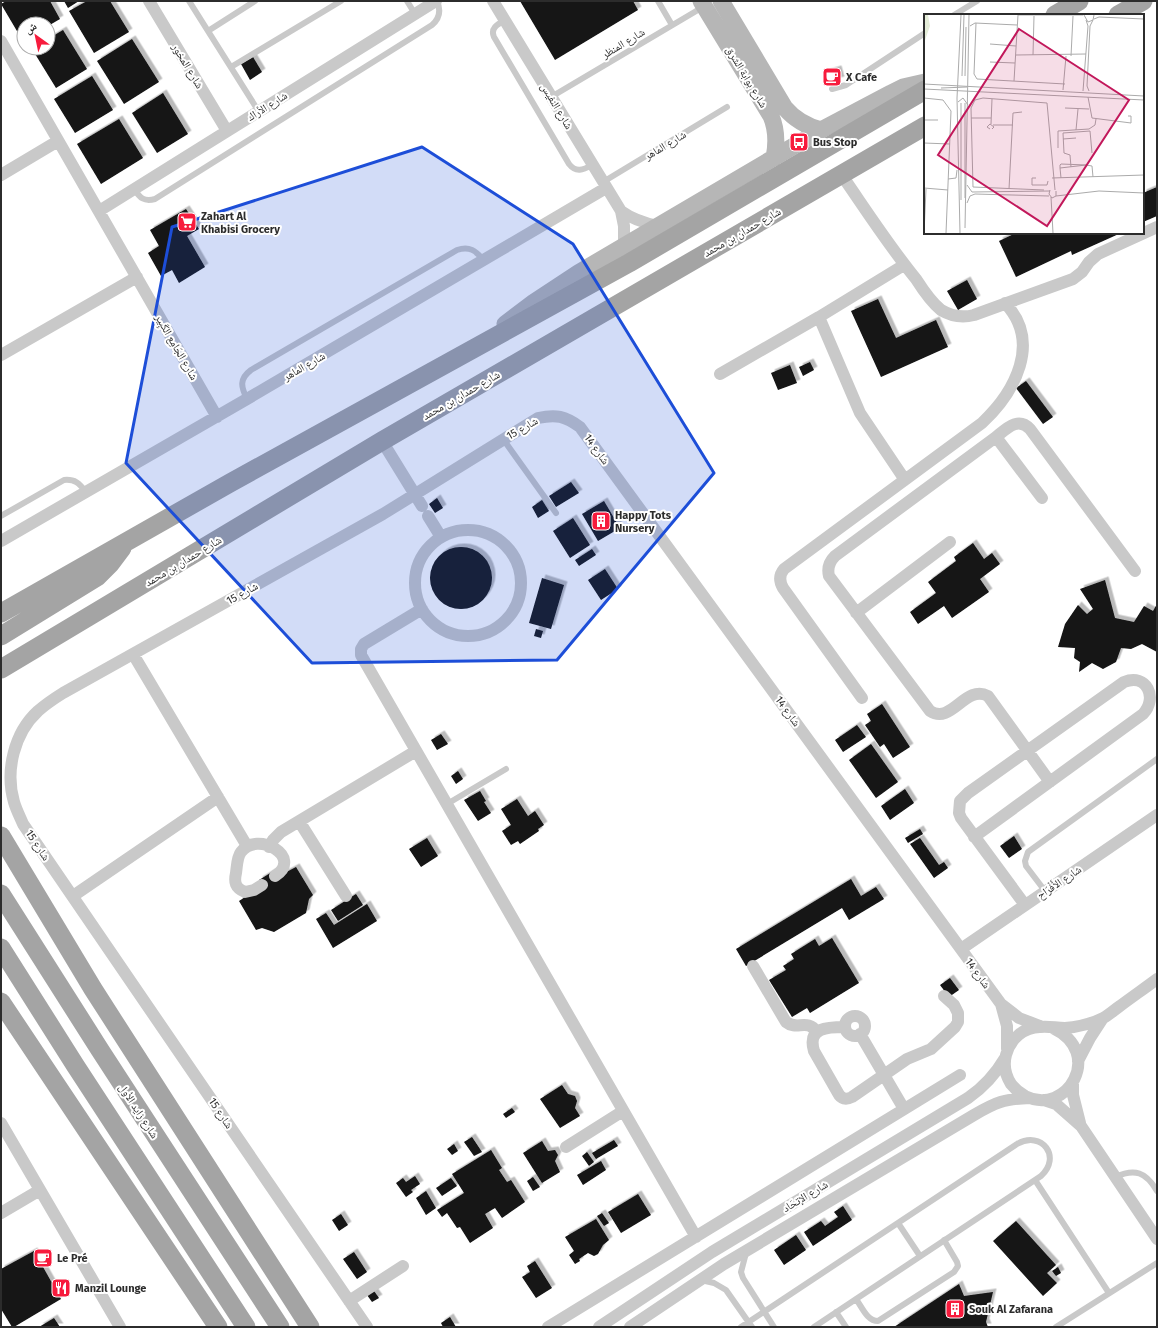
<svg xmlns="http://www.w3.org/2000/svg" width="1158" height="1328" viewBox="0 0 1158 1328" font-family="'Fira Sans','Noto Naskh Arabic',sans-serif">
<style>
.building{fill:#131313;filter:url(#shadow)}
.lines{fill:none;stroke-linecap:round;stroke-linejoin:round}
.lane{stroke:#c9c9c9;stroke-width:6}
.street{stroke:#c9c9c9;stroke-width:12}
.secondary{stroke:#b6b6b6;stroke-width:17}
.primary{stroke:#a4a4a4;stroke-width:19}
.marked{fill:#1d4ed8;fill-opacity:0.2;stroke:#1d4ed8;stroke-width:3;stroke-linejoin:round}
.labels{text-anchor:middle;stroke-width:4;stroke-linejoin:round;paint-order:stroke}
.street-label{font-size:11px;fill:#2c2c2c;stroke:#fff}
.poi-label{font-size:11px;font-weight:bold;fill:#2c2c2c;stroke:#fff;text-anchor:start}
.inset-road{fill:none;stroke:#ababab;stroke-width:1}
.view{fill:#c2185b;fill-opacity:0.15;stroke:#c2185b;stroke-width:2}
.inset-edge{fill:none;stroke:#2c2c2c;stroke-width:2}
</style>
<defs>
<filter id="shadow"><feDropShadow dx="3.5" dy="-3.5" stdDeviation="0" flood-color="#0004"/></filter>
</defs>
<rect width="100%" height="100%" fill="#fff"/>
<!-- building -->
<path class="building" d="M6 1H50L60 19 48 26V24H24V43L1 4Z
M64 1H79L68 8Z
M87 1H110L129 32 94 53 69 11Z
M520 1H633L638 10 555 60Z
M63 30 87 69 56 88 32 49 48 48V39Z
M132 39 159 82 124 104 97 61Z
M253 57 262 72 250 80 241 64Z
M838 69 841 80 826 84 823 73Z
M92 76 113 110 75 133 54 99Z
M163 93 188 134 157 153 132 113Z
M119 119 143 158 101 184 77 144Z
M1157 187V216L1143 222V193Z
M186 209 199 229 187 236 205 267 179 283 172 270 161 276 148 253 159 246 150 230Z
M1016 233H1121L1072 255 1071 251 1016 277 999 241Z
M967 280 977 299 958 310 947 291Z
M878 299 896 338 936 320 948 347 881 377 851 311Z
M810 362 814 370 803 376 799 367Z
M790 365 797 383 778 390 771 373Z
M1026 381 1053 417 1043 424 1016 388Z
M571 482 579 493 556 507 549 496Z
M437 498 443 508 435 513 429 504Z
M542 500 549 511 538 518 532 507Z
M604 501 620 528 598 541 582 514Z
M573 518 590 545 570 558 553 531Z
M973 543 984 559 992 553 1000 564 980 579 989 592 952 618 944 606 918 624 910 612 936 593 928 582 956 561 954 557Z
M430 578a31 31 0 1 1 62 0a31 31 0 1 1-62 0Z
M592 549 596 555 579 566 575 560Z
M605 569 618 589 601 600 588 580Z
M542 578 564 585 551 629 529 623Z
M1105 580 1115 618 1134 622 1144 606 1153 611 1157 604V652L1142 644 1131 649 1121 648 1116 662 1103 669 1092 663 1079 672 1080 662 1074 658 1075 648 1058 647 1065 624 1078 605 1087 614 1093 609 1080 589Z
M536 629 543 631 541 638 534 636Z
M882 704 910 747 893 758 884 744 880 747 865 725 871 721 867 714Z
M857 725 866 737 843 752 835 740Z
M441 734 448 744 437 750 431 740Z
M871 744 898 782 876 798 849 760Z
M458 771 463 779 456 784 451 776Z
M905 789 914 803 890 820 881 806Z
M480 791 486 801 484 802 491 813 478 821 464 800Z
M517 799 528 816 535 811 544 825 538 829 539 831 520 844 518 841 511 845 502 831 511 825 501 809Z
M920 829 923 834 908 843 905 838Z
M1014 836 1022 849 1009 858 1000 846Z
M427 838 438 856 421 867 409 849Z
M920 838 939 865 944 862 948 868 934 878 910 844Z
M296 867 313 895 309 899 306 913 274 932 262 928 256 930 239 901 262 886 259 880 272 872 277 877Z
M851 879 861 896 876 887 884 899 849 920 842 908 746 966 736 949Z
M356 894 363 905 338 921 331 910Z
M367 904 377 921 333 948 316 919 326 913 334 925Z
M832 938 859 983 810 1013 807 1008 792 1017 769 980 786 970 783 966 794 959 791 954 815 939 819 946Z
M950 978 959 990 949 997 940 985Z
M562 1085 568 1094 575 1096 577 1101 575 1108 580 1116 560 1128 540 1099Z
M512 1108 515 1112 506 1118 503 1114Z
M472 1137 482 1152 474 1156 464 1142Z
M614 1140 618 1146 596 1159 592 1153Z
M542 1141 548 1151 555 1150 558 1155 555 1161 560 1172 542 1183 523 1153Z
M454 1144 458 1151 452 1155 447 1149Z
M491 1150 502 1168 499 1170 507 1182 511 1180 525 1202 502 1218 495 1208 485 1214 493 1228 470 1243 460 1227 457 1228 447 1213 442 1217 437 1210 464 1193 452 1174Z
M587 1152 594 1162 589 1166 582 1156Z
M601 1161 606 1170 583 1185 577 1175Z
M415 1176 420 1184 411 1190 413 1192 406 1197 396 1183 403 1178 406 1182Z
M533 1177 540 1187 533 1191 527 1181Z
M451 1178 457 1186 442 1196 436 1188Z
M426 1191 436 1208 426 1215 416 1198Z
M638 1194 651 1215 621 1233 608 1212Z
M843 1206 852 1220 813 1246 804 1232 821 1221 825 1226 838 1217 834 1212Z
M602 1213 609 1223 604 1226 597 1216Z
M341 1214 348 1225 339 1231 332 1220Z
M596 1219 609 1240 603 1245 598 1254 594 1256 588 1253 579 1259 580 1261 575 1264 569 1255 574 1251 565 1237Z
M1016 1221 1056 1265 1047 1273 1057 1283 1043 1296 993 1241Z
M796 1235 806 1250 784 1265 774 1250Z
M34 1251 61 1299 14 1327H12L1 1309V1269Z
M354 1252 367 1272 357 1279 343 1259Z
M535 1261 552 1288 536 1298 522 1277 530 1272 527 1266Z
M1058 1267 1061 1273 1056 1276 1052 1271Z
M959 1284 964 1296 993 1292 986 1322 988 1327H894Z
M374 1291 379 1298 372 1302 367 1295Z
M450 1317 456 1327H443L441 1323Z
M54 1318 60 1327H39Z"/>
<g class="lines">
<!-- lane -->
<path class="lane" d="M189 1 259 112
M407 1 415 14
M658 1 672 25
M954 15 977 1
M505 20C498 24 490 28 494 37L569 164C576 173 583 170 592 165
M208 31 255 1
M231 67 341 1
M832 89 846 85 925 33
M551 97 703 7
M603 182 727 107
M134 189C140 198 144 202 155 199L432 25C440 18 441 10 437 1
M247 399C241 387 239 379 251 370L457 250C469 246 476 250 484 261
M503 439 556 513
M1 516 64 480C75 479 79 483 86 492
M447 804 506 769
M1045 891 1026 866 1025 861 1028 852 1157 759
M1115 1177C1135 1168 1146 1172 1157 1191
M1035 1180 1109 1293
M898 1223 920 1256
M746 1253 741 1272 743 1278 774 1327
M701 1280 714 1283 726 1290 752 1327
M856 1299C862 1307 867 1321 878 1321L954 1272 958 1266 957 1262 944 1240
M836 1312 846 1327
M741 1327 1017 1144C1042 1130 1062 1157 1041 1176L814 1327
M1056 1327 1157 1263"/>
<!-- street -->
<path class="street" d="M149 1 227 131
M493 1 621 211 624 226V246
M1 41 217 417
M841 174C866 210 889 246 916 279 923 290 931 302 941 310 951 316 962 318 974 315L1073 279 1082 272 1089 262 1098 254 1157 227
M1 175 58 141
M99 211 436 1
M621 211C632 219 644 223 658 226
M819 317 860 413 905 480
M1 355 137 277
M720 374 819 317 904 265
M996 437 1042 498
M382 441 422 506
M428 516 441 537
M415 583a53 53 0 1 1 106 0a53 53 0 1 1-106 0Z
M1 541 247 399 606 188
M422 609 364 644 361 649V655L696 1237
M856 613 950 542
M133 654 247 846
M862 698 783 588C779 581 779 575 784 569L982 423C1015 392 1042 342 1005 303
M1050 782 988 696C965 684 952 725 930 711L829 576C827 568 829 562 835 556L996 437C1006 429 1018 416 1030 429L1135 571
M299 821 346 896
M974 837 1143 714C1158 698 1147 673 1124 682L968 793 960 801 959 813 961 818 1025 905
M269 847 273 840 281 832 416 751
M262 885 254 890 245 892C235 888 234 882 236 873 237 866 237 857 241 852 257 830 304 857 275 876
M73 896 218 797
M961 949 1157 815
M753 966 786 1022C797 1031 807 1018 817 1032
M1001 1004 1007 1026V1049
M845 1026a10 10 0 1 1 20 0a10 10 0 1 1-20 0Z
M845 1027C828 1027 807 1027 814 1051L838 1093C841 1099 846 1100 852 1097L907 1059 931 1049 955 1027 958 1022V1013L954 1005 944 996
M1053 1028C1105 1053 1067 1117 1025 1096 1020 1093 1015 1089 1011 1084 1006 1076 1003 1066 1006 1055 1010 1039 1024 1027 1040 1027 1049 1026 1056 1028 1065 1028 1078 1027 1091 1024 1103 1018 1109 1015 1114 1010 1120 1006 1132 997 1145 988 1157 979
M860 1034 904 1109
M1078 1061 1090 1038 1103 1018
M1073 1082V1095L1080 1123
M1044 1100 1056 1104 1081 1126 1157 1239
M1 1123 120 1327
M566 1147 623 1111
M1 1213 40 1190
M349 1301 403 1266
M367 1327 23 824C20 817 16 809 14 802 5 771 14 733 38 711 46 704 55 698 63 693L383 514 538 418C556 414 565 416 580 427L1001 1004 1019 1018 1040 1026
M548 1327 960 1075
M599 1327 712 1252 968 1098C984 1087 995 1075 1005 1058
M630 1327 724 1264 974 1115C996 1102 1004 1099 1030 1098"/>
<!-- secondary -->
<path class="secondary" d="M701 1 771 116C777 130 777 143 774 158
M721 1 785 108C795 120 806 126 821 130
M505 324 534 302 578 273 821 130 891 93 903 87 925 82"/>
<!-- primary -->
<path class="primary" d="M1055 15 1079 1
M1118 15 1143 1
M1 613 230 483 629 263 925 90
M1 636 97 577 110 564 122 548
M1 669 382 441 925 126
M1 836 93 989 310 1327
M1 894 100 1050 280 1327
M1 948 75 1065 246 1327
M1 1002 218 1327"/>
</g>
<!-- marked area -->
<path class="marked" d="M422 147 573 244 714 473 557 660 312 663 126 463 172 227Z"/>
<!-- icons -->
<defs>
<symbol id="cafe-square" viewBox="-11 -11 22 22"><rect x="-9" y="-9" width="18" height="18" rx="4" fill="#f71b3d" stroke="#fff"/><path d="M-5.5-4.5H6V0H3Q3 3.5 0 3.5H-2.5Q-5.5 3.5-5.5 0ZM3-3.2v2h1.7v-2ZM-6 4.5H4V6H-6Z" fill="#fff"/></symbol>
<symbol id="bus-square" viewBox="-11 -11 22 22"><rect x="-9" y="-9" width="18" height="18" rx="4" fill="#f71b3d" stroke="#fff"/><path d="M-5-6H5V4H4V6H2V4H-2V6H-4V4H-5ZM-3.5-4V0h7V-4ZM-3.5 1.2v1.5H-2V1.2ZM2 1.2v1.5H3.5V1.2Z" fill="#fff"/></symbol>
<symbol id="supermarket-square" viewBox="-11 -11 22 22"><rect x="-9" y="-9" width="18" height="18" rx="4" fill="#f71b3d" stroke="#fff"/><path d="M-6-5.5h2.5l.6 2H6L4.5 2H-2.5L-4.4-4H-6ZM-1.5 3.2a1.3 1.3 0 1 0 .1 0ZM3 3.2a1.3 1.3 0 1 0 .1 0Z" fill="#fff"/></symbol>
<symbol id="building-square" viewBox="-11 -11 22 22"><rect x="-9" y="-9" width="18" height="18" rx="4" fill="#f71b3d" stroke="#fff"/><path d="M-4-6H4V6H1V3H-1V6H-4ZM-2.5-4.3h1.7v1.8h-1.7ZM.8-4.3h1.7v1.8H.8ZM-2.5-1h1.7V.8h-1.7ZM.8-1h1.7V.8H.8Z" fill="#fff"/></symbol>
<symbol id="restaurant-square" viewBox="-11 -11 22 22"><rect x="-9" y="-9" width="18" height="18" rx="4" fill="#f71b3d" stroke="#fff"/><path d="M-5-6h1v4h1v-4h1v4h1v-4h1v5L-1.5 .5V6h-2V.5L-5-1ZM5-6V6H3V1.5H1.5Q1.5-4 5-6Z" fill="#fff"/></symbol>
</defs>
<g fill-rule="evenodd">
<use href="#cafe-square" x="821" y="66" width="22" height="22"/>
<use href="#bus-square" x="788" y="131" width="22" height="22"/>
<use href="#supermarket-square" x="176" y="211" width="22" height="22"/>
<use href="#building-square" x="590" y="510" width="22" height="22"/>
<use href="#cafe-square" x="32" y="1247" width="22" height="22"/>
<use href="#restaurant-square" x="50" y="1277" width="22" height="22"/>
<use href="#building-square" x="944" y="1298" width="22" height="22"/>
</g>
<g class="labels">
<!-- street labels -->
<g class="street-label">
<text transform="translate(623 43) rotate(-31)" y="4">شارع المنظر</text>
<text transform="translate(188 66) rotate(59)" y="4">شارع المخور</text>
<text transform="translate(747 77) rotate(59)" y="4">شارع بوابة الشرق</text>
<text transform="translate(267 106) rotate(-32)" y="4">شارع الأراك</text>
<text transform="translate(557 106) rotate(59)" y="4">شارع النفيس</text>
<text transform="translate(665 145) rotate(-31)" y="4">شارع الماهر</text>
<text transform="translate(742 232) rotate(-30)" y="4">شارع حمدان بن محمد</text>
<text transform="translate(177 347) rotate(60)" y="4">شارع الجَامِع الكَبِير</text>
<text transform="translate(304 366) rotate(-30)" y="4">شارع الماهر</text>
<text transform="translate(461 395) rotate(-30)" y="4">شارع حمدان بن محمد</text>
<text transform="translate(522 428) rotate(-30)" y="4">شارع 15</text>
<text transform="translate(597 449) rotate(54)" y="4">شارع 14</text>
<text transform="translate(183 561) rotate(-31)" y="4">شارع حمدان بن محمد</text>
<text transform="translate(242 593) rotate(-29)" y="4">شارع 15</text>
<text transform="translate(788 711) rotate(54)" y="4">شارع 14</text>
<text transform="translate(38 845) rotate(56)" y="4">شارع 15</text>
<text transform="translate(1059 882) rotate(-34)" y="4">شارع الأَفْرَاح</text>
<text transform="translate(978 973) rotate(54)" y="4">شارع 14</text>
<text transform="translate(139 1111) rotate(57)" y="4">شارع زايد الأول</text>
<text transform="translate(221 1113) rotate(56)" y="4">شارع 15</text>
<text transform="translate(805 1196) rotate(-31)" y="4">شارع الإتحَاد</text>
</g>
<!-- poi labels -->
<g class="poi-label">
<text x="846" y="81">X Cafe</text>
<text x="813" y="146">Bus Stop</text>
<text x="201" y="220">Zahart Al<tspan x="201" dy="13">Khabisi Grocery</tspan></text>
<text x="615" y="519">Happy Tots<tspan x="615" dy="13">Nursery</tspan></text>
<text x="57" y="1262">Le Pré</text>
<text x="75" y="1292">Manzil Lounge</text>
<text x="969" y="1313">Souk Al Zafarana</text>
</g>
</g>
<!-- overview -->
<g transform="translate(924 14)">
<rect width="220" height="220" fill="#fff"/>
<path d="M0 1H4L6 12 0 29Z" fill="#e4ecd8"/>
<path class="inset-road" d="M94 1H159M160 1 164 8 169 6 170 1M170 5 175 3 220 5M52 9 50 60 53 65 141 70M46 12 51 9 93 11M66 30 92 32M92 41 162 40M109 41 110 2M147 42 149 2M66 48 91 49M38 62 40 1M41 62 42 13M90 67 94 1M0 70 220 82M17 74 43 73M0 75 220 86M139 76 142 42M159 77 164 12 162 6M165 77 163 72 166 12 169 6M164 83 168 104 207 109V102H204M0 84 19 86 27 97 22 219M34 88 39 84 44 91M141 94 165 95M47 104H67M0 106H14M67 110 68 85M69 111H89M66 115 63 113 66 110 70 113 68 115M152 116 154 95M139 125 152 124M0 129 26 130M134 134V117L165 115 171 111 172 105M162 151 168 152 169 163M147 153 146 141 140 139 139 119 166 117 168 139M136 154 162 151 137 150 136 151V154L137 164M112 164H108V171H123L124 167M128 164 220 161M24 165 32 164 33 156M43 171 48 178 126 177M0 174 24 176M85 175 89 99 98 98M120 176 49 173 47 94 51 86 59 84 123 89 131 176M126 176 125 180 128 184 132 182V177M132 182 175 177 220 179M127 183 129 219M41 184V89M37 186V89M43 189 46 182 51 180 125 182M41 214 45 1M0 219 2 175M36 219 33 84 37 1"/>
<path class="view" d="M95 15 205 86 123 212 14 141Z"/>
<rect width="220" height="220" class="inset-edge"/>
</g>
<!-- border -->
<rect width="1158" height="1328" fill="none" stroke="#2c2c2c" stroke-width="4"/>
<!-- north arrow -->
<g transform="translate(36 36) rotate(327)"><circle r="19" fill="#ffffff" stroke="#ababab"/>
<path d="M0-3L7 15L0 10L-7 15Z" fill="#f71b3d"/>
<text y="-6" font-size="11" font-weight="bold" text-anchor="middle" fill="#2c2c2c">ش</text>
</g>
</svg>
